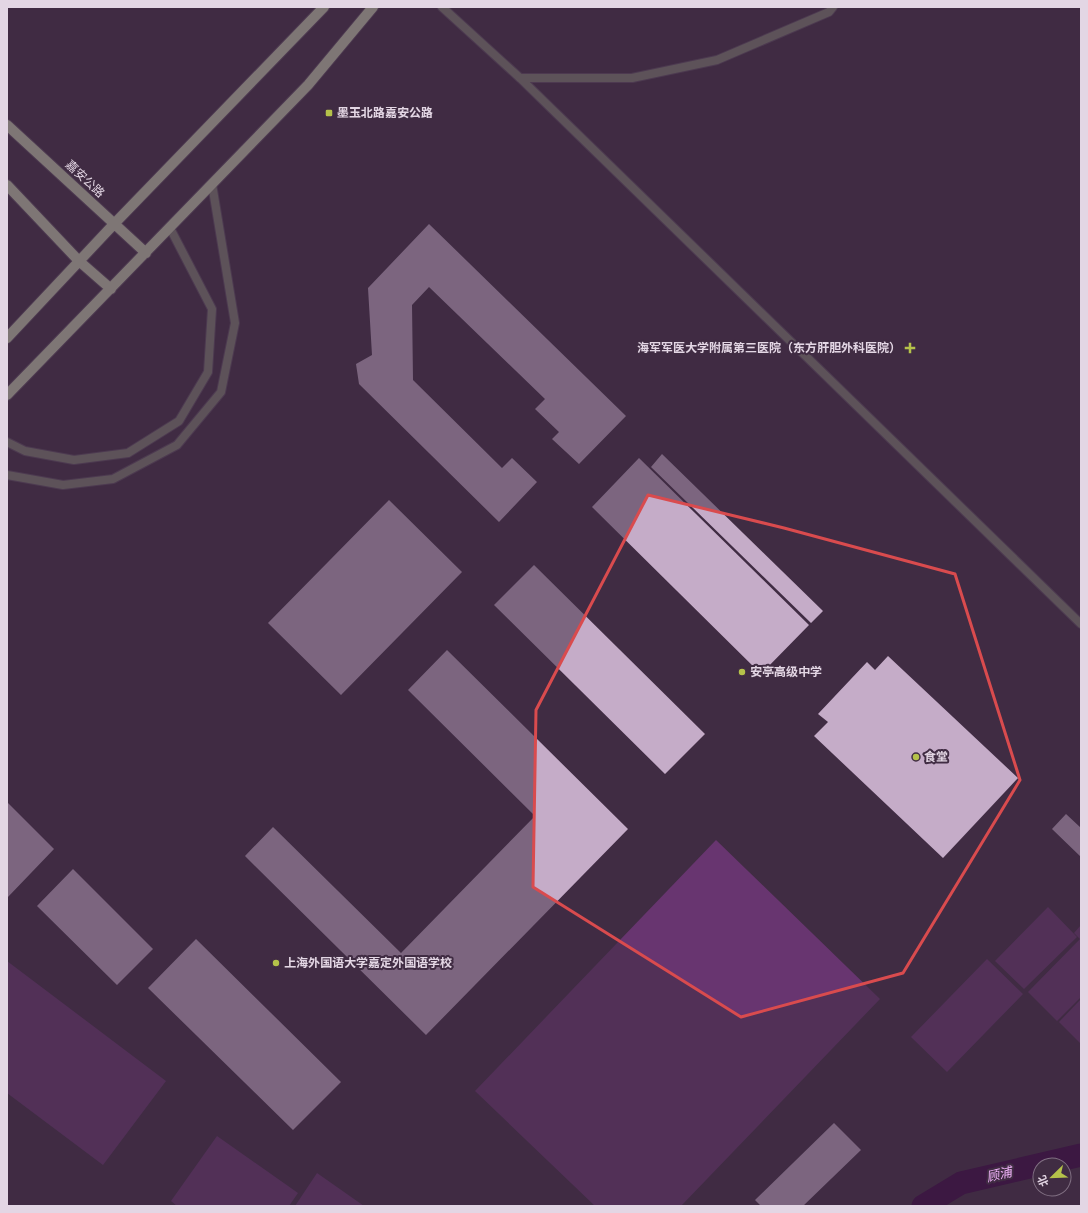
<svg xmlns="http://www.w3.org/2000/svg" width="1088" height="1213" viewBox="0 0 1088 1213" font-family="'Asap Condensed','Noto Sans SC',sans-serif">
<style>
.green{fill:#683570}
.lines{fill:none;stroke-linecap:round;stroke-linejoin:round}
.canal{stroke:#380140;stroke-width:23}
.building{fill:#c5acc8}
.minor-casing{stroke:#5d4b60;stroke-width:10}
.primary-casing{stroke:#5d4b60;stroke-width:12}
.minor{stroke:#808274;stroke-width:8}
.primary{stroke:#cbd0b2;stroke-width:10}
.marked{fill:none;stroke:#d94b4e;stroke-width:3;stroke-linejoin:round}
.poi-dot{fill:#b5c24a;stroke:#402c43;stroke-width:1.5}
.labels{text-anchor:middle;stroke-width:4;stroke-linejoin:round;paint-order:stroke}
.poi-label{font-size:12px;font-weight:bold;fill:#e3d6e4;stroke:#402c43;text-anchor:start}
.street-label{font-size:12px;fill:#e3d6e4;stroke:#402c43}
.water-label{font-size:13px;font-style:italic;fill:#f1b3fa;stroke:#402c43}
</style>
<rect width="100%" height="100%" fill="#402c43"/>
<!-- green -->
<path class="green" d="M716 840 880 999 681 1206H595L475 1091Z
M1048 907 1077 937 1024 989 995 961Z
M1081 925V997L1057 1021 1028 992 1080 939 1074 933Z
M987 959 1023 994 947 1072 911 1037Z
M7 961 166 1081 103 1165 7 1093Z
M1081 999V1044L1059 1022Z
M217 1136 298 1193 289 1206H177L171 1201Z
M317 1173 364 1206H295Z"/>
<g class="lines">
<!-- canal -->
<path class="canal" d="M923 1206 961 1183 1081 1155"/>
</g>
<!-- building -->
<path class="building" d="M429 224 626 416 579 464 552 439 559 432 535 409 545 399 429 287 412 305 413 380 502 468 512 458 537 482 499 522 359 384 356 364 372 355 368 288Z
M662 454 823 611 811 623 651 467Z
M639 458 809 625 761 674 592 507Z
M389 500 462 572 341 695 268 623Z
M534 565 705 734 665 774 494 605Z
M447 650 628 829 426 1035 245 856 273 827 401 953 535 816 408 690Z
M888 656 1018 778 943 858 814 736 828 722 818 714 867 662 875 670Z
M7 802 54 849 7 898Z
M1066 814 1081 828V857L1052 829Z
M73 869 153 949 117 985 37 906Z
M196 939 341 1082 293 1130 148 988Z
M834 1123 861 1150 803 1206H761L755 1200Z"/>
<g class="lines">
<defs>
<path id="minor" d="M442 7 520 78 1081 624
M520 78H632L717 60 829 12 833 7
M7 442 25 451 74 460 128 453 179 421 208 372 212 309 170 228
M7 475 63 485 113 479 177 445 221 392 235 323 212 184"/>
<path id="primary" d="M7 125 146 253
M7 185 79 261 111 289
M7 338 114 224 324 7
M7 395 308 85 373 7"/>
</defs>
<!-- minor casing -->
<use href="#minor" class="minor-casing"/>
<!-- primary casing -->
<use href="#primary" class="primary-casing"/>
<!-- minor -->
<use href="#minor" class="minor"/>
<!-- primary -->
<use href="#primary" class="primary"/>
</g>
<!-- marked area -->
<path d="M0 0H1088V1213H0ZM648 495 784 528 955 574 1020 780 903 973 741 1017 533 887 536 710Z" fill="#402c43" fill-opacity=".55" fill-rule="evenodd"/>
<path class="marked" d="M648 495 784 528 955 574 1020 780 903 973 741 1017 533 887 536 710Z"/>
<!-- markers -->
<g class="poi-dot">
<rect x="325" y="109" width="8" height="8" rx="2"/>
<path d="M908 342h4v4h4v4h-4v4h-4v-4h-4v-4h4z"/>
<circle cx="742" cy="672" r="4"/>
<circle cx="916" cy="757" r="4"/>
<circle cx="276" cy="963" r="4"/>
</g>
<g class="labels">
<!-- poi labels -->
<g class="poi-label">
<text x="337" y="117">墨玉北路嘉安公路</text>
<text x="901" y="352" text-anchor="end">海军军医大学附属第三医院（东方肝胆外科医院）</text>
<text x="750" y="676">安亭高级中学</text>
<text x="924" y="761">食堂</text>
<text x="284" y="967">上海外国语大学嘉定外国语学校</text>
</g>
<!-- street labels -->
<g class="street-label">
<text transform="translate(85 179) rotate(43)" y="4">嘉安公路</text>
</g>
<!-- water labels -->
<g class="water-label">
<text transform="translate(999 1174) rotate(-13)" y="5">顾浦</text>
</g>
</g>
<!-- border -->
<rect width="1088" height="1213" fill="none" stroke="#e3d6e4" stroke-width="16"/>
<!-- north arrow -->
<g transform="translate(1052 1177) rotate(247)"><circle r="19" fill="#402c43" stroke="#817083"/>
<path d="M0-3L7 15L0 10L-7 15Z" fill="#b5c24a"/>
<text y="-6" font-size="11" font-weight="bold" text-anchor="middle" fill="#e3d6e4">北</text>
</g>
</svg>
